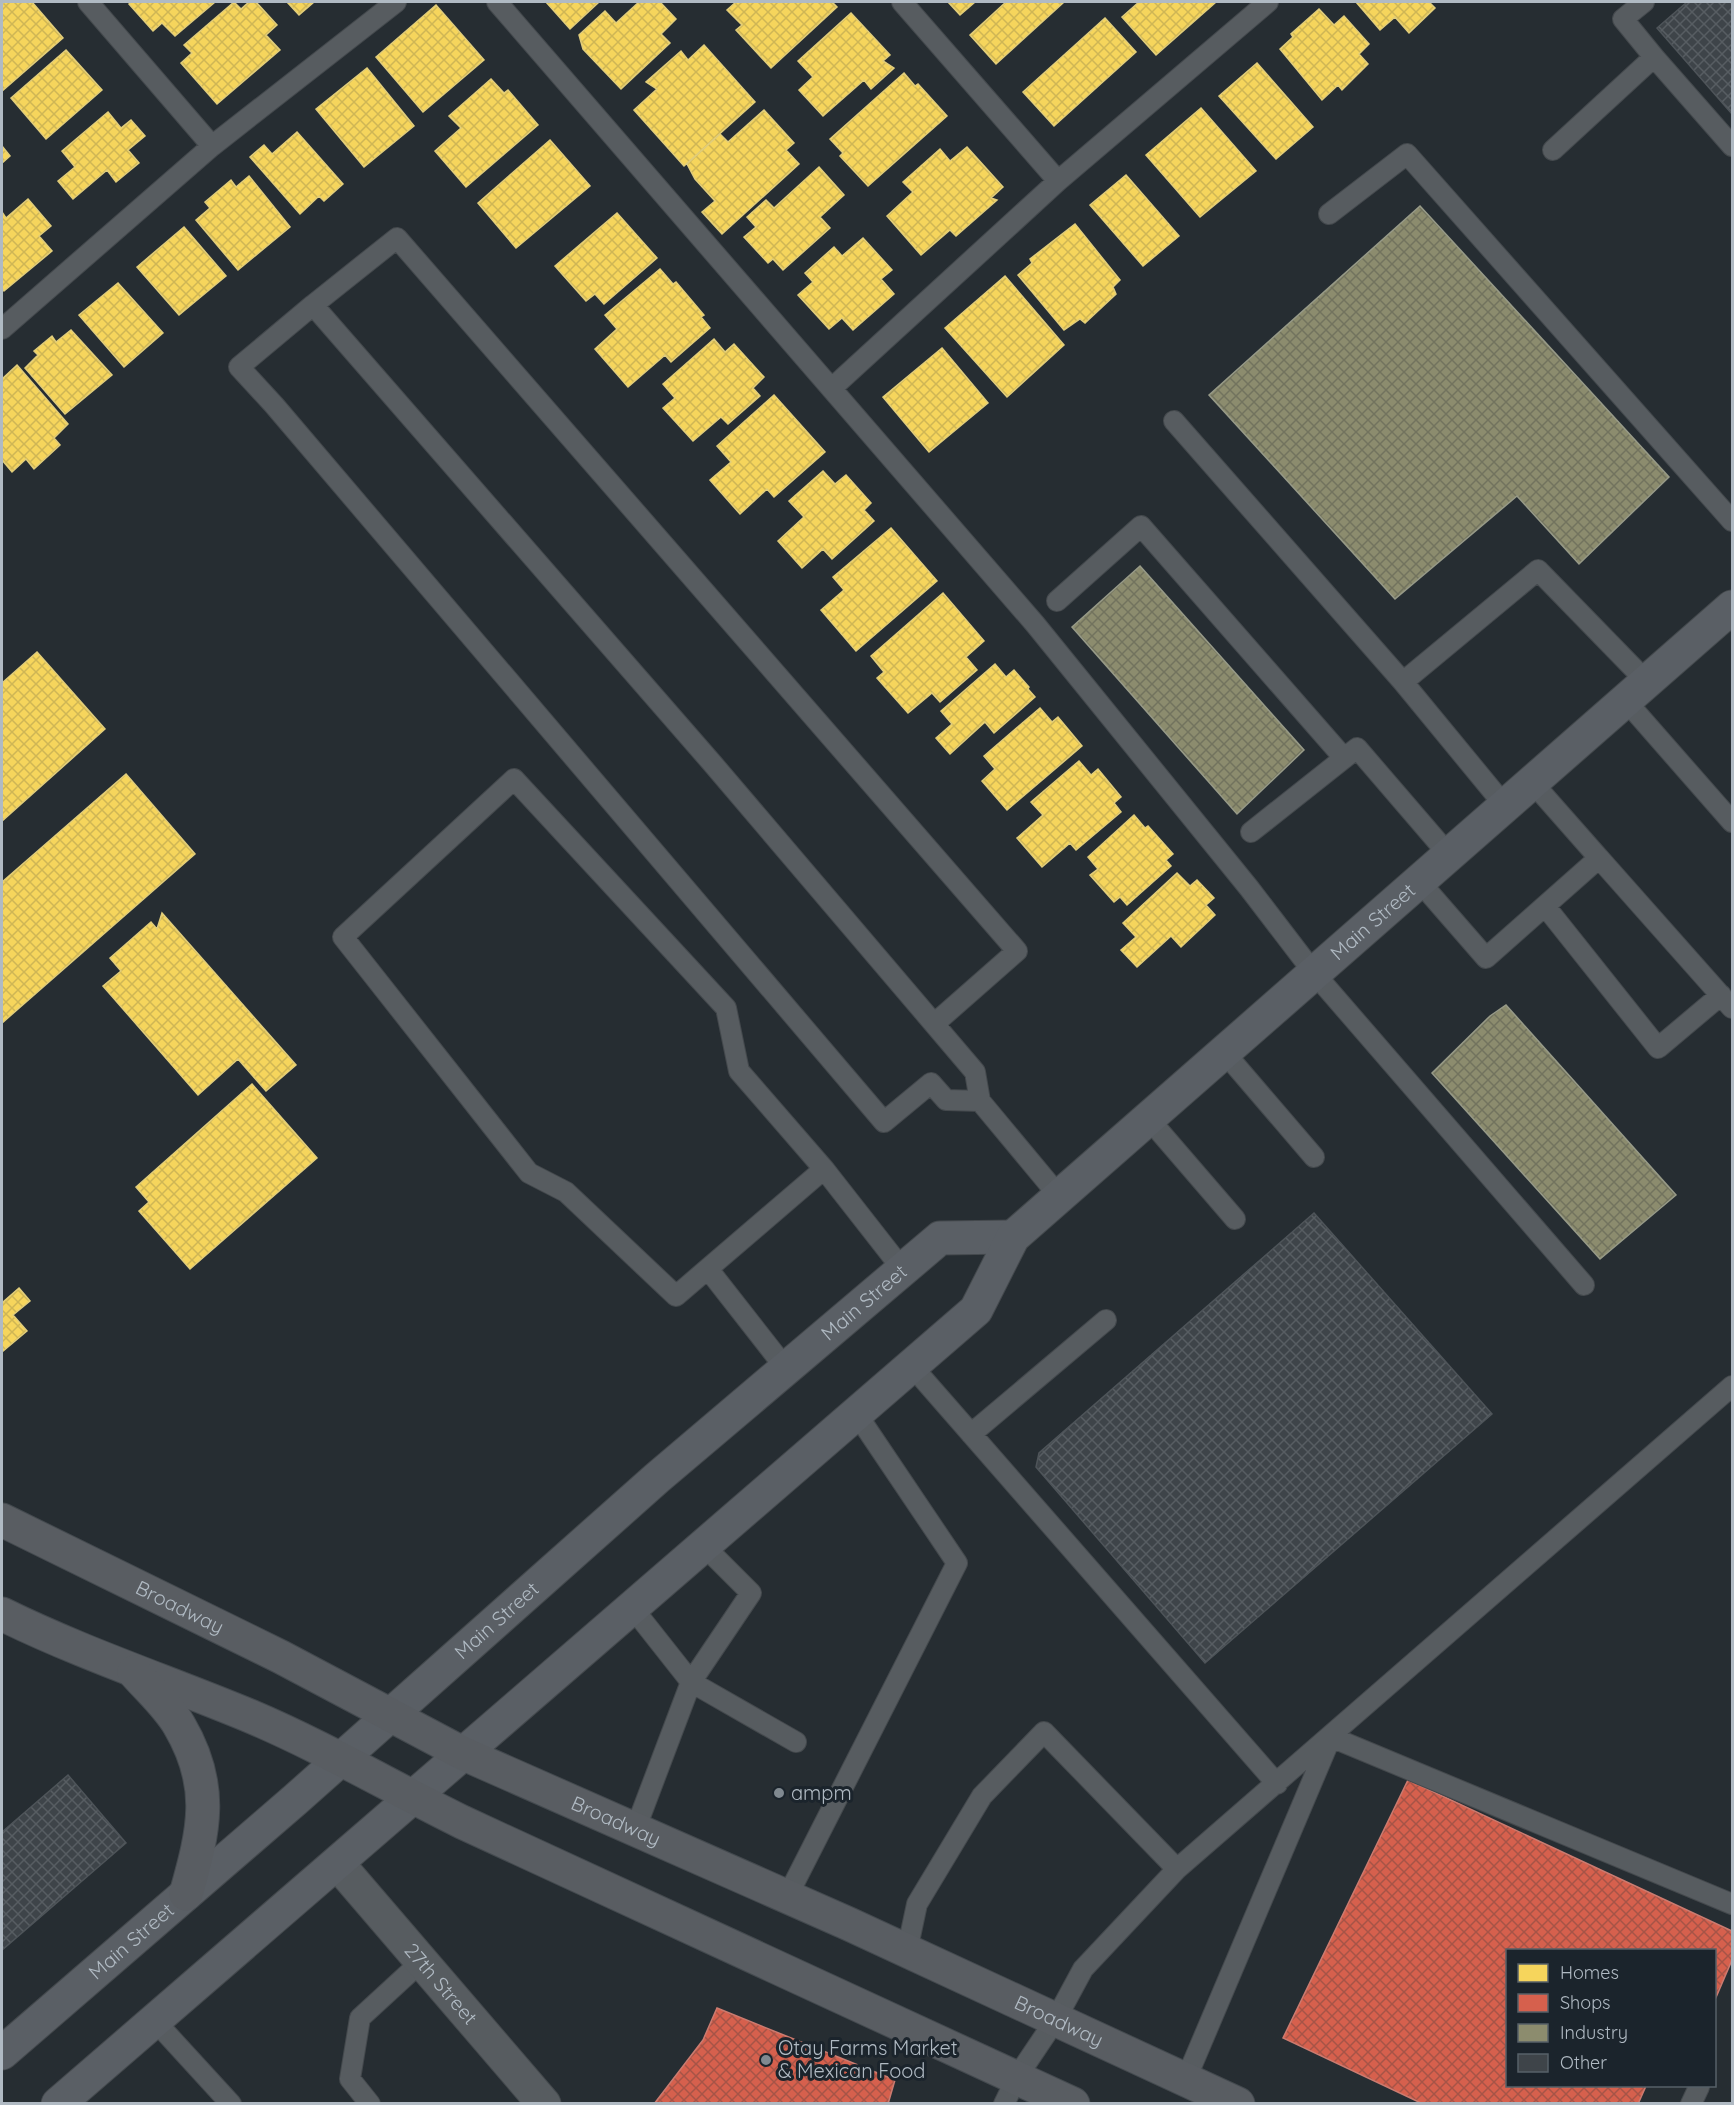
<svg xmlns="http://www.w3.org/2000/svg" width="1734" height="2105" viewBox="0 0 1734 2105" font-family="Quicksand,sans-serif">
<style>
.homes{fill:url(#homes-cross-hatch);stroke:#e1cd7b;stroke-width:1.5}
.shops{fill:url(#shops-cross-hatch);stroke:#cb7b70;stroke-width:1.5}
.industry{fill:url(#industry-cross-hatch);stroke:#979a88;stroke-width:1.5}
.building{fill:url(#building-cross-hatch);stroke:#4e5459;stroke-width:1.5}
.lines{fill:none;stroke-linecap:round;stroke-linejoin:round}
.service-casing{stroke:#44494d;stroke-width:22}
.minor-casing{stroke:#44494d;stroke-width:35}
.secondary-casing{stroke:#44494d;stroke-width:35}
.primary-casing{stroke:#444a4f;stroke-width:35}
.service{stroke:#575c60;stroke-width:20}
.minor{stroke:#575c60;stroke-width:33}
.secondary{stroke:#5a5f65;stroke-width:33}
.primary{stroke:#595d62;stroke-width:33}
.poi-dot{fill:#808990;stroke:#1b242c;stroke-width:2}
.labels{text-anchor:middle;stroke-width:6;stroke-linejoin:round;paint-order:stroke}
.street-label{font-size:20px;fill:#b0bac3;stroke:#1b242c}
.poi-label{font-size:20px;fill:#b0bac3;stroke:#1b242c;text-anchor:start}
</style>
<defs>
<pattern id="homes-cross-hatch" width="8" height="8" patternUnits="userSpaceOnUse" patternTransform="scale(1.5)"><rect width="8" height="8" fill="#f6d55c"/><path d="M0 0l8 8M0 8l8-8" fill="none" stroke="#cfb655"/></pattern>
<pattern id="shops-cross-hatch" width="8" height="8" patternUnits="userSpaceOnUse" patternTransform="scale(1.5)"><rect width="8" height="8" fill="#d6604d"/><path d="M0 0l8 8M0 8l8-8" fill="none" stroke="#a65447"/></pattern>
<pattern id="industry-cross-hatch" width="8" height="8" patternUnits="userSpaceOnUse" patternTransform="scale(1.5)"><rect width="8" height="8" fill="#8c8c6e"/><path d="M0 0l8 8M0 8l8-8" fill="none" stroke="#72735e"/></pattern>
<pattern id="building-cross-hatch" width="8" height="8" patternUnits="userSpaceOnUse" patternTransform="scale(1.5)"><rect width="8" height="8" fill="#3e4449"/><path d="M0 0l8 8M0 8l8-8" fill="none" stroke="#575d62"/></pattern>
</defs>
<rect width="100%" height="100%" fill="#262d32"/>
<!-- homes -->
<path class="homes" d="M4 2H32L63 38 2 91V4Z
M131 2H215L175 36 162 23 153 31 129 4Z
M234 2 241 9 249 2H256L277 25 266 35 280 50 217 104 181 63 192 53 184 45Z
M287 2H314L299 15Z
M546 2H599L570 29Z
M639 2H660L676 19 661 34 670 43 621 89 583 49 579 35 605 11 616 23Z
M736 2H832L837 7 771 68 736 30 742 25 727 10Z
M948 2H975L960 15Z
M1006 2H1064L996 64 970 35Z
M1139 2H1216L1156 55 1122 17Z
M1356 2H1429L1435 8 1409 33 1395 17 1380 30Z
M436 5 484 60 423 112 376 57Z
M1319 9 1334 25 1344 16 1369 44 1359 54 1368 64 1342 90 1338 85 1322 100 1280 49 1293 37 1291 34Z
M851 13 890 55 883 61 894 68 871 89 864 80 823 116 799 90 813 77 798 61Z
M1105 18 1136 52 1054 126 1023 92Z
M704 45 755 102 684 166 634 110 657 89 646 82 681 51 688 60Z
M66 50 102 90 46 139 11 98Z
M1257 63 1313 127 1276 159 1219 96Z
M367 68 414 126 364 167 316 109Z
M904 73 915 86 918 84 947 116 868 186 840 156 843 153 830 139Z
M491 79 504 93 508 90 538 125 466 187 435 151 461 128 449 116Z
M1201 108 1256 171 1200 217 1146 155Z
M764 110 794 143 786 150 799 164 722 234 702 212 715 201 695 179 687 164 720 134 728 142Z
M108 112 121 128 131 120 145 136 128 150 139 163 116 182 107 170 73 199 58 181 75 167 62 151Z
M297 132 343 184 324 201 319 196 300 214 250 157 264 145 272 154Z
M550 140 590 186 516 248 478 203Z
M2 146 10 156 2 163Z
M967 147 1003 187 991 198 997 200 956 236 950 230 921 255 887 216 913 192 903 182 940 149 950 161Z
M819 167 844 195 820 217 830 228 783 270 773 259 768 263 744 237 756 227 747 217 766 200 774 208Z
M1126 175 1179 236 1143 266 1090 205Z
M249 176 290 227 238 270 196 220 210 208 205 202 231 180 236 187Z
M28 199 51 226 39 236 52 251 4 291 2 288V212L6 218Z
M617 213 657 258 604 304 595 294 586 301 555 266Z
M1075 224 1120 280 1113 287 1116 294 1085 323 1080 319 1064 330 1018 275 1032 263 1030 259Z
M184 227 226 276 179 315 137 267Z
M863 238 892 270 881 279 894 294 853 330 842 318 829 329 798 295 813 282 805 273 834 247 842 256Z
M660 269 673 284 676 282 704 315 701 317 710 328 671 362 665 355 628 387 595 349 617 329 605 315Z
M1005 276 1064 345 1007 397 945 328Z
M118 283 163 333 124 367 79 315Z
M71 330 112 375 65 414 25 368 38 355 34 351 52 336 56 342Z
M714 339 725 352 734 344 764 377 753 388 760 396 728 424 721 417 693 441 663 408 675 398 663 384Z
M942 348 988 403 929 452 883 397Z
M17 365 68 424 54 438 60 445 34 469 26 459 12 472 2 460V379Z
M774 395 825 452 774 497 767 489 740 514 710 480 731 462 717 446Z
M823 471 835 484 846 475 871 503 864 510 874 521 832 559 823 549 802 568 778 541 804 517 789 501Z
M891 528 937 581 856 651 821 610 844 590 833 577Z
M943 593 984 641 966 657 977 670 940 702 932 693 908 713 877 678 884 672 871 656Z
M37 652 105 729 2 821V683Z
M995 664 1006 677 1014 670 1029 687 1028 689 1035 697 994 733 985 722 950 754 936 738 952 724 941 711Z
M1040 708 1052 722 1058 717 1082 746 1007 810 982 781 995 769 984 756Z
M1079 761 1091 775 1098 769 1121 797 1114 803 1121 812 1076 850 1070 843 1042 867 1017 838 1043 815 1031 802Z
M126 774 195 854 2 1023V882Z
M1134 815 1145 828 1148 826 1173 854 1166 860 1171 866 1127 905 1120 897 1114 902 1090 875 1098 869 1088 857Z
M1177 873 1190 886 1197 880 1214 898 1206 905 1215 915 1181 947 1171 936 1137 967 1121 950 1136 937 1123 923Z
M162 913 296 1065 266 1091 238 1059 198 1095 103 986 121 971 110 958 151 922 157 929Z
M252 1084 317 1158 190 1269 139 1211 149 1202 136 1187Z
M19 1288 30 1301 13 1315 27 1331 2 1352V1301L3 1302Z"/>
<!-- shops -->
<path class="shops" d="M1408 1780 1732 1931V1960L1714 2002V1950H1508V2086H1646L1638 2104H1423L1283 2038Z
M717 2008 895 2080 888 2104H654L703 2040Z"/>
<!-- industry -->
<path class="industry" d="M1420 206 1669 477 1579 564 1517 496 1395 599 1209 395Z
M1140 566 1304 750 1237 814 1072 627Z
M1506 1005 1676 1195 1600 1259 1432 1073 1490 1016Z"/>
<!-- building -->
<path class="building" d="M1687 2H1732V114L1657 28Z
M1314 1213 1492 1414 1205 1663 1036 1467 1039 1453Z
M68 1775 126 1843 2 1950V1832Z"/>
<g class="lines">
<defs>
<path id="service" d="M88 2 212 146
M497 2 1035 624 1249 888 1314 973 1584 1285
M902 2 1058 181
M1644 2 1623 19 1654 57
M1553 150 1654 57 1732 146
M1329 214 1407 154 1732 521
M313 305 397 238 1017 951 934 1024
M2 329 212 146 396 2
M832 388 1058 181 1268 2
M1174 421 1403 682
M1057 601 1141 526 1344 758
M1626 701 1732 822
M1505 806 1403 682 1538 570 1647 682
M1251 832 1357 748 1449 855
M1599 858 1732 1008
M1419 881 1486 958 1599 858 1532 782
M1545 906 1658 1048 1721 995
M1224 1052 1314 1157
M980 1101 946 1100 931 1083 884 1122 274 405 239 367 313 305 712 763 975 1072 980 1101 1059 1196
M1148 1118 1235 1219
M824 1169 676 1296 566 1192 529 1173 343 937 514 779 726 1008 739 1071 824 1169 903 1270
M708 1269 787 1370
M911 1365 1277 1784
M971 1434 1106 1320
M631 1606 691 1682 751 1593 703 1545
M635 1830 691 1682 796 1742
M787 1897 957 1563 856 1413
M907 1951 917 1904 982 1796 1044 1732 1177 1869
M155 2021 231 2104
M1186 2079 1331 1737 1732 1904
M370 2104 350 2079 360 2018 422 1961
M1004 2104 1017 2077 1056 2019 1083 1969 1177 1869 1732 1386
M1691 2104 1699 2087"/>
<g id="minor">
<path id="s1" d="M338 1864 544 2104"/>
</g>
<g id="secondary">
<path id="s2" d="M2 2053 296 1799 657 1478 940 1238 1013 1237"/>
<path id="s3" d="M58 2104C365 1840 669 1573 976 1310L1013 1237 1732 607"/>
</g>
<g id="primary">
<path id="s4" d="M2 1520 281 1657 462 1753 849 1924 1238 2104"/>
<path d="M2 1614C81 1653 168 1682 250 1716 323 1747 391 1787 462 1822L1073 2104"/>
<path d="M134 1672C149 1689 168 1706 179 1725 215 1786 204 1830 186 1894"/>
</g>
</defs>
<!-- service casing -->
<use href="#service" class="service-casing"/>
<!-- minor casing -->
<use href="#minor" class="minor-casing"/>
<!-- secondary casing -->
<use href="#secondary" class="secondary-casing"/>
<!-- primary casing -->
<use href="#primary" class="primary-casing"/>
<!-- service -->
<use href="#service" class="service"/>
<!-- minor -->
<use href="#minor" class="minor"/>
<!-- secondary -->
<use href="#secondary" class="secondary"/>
<!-- primary -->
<use href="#primary" class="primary"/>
</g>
<!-- markers -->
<g class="poi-dot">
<circle cx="779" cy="1793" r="6"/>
<circle cx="766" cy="2060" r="6"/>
</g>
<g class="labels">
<!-- street labels -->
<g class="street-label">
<text dy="7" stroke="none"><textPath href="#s3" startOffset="1774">Main Street</textPath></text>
<text dy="7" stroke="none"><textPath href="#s2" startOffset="1143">Main Street</textPath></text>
<text dy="7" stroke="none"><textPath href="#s4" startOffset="198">Broadway</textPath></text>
<text dy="7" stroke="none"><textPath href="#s2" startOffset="657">Main Street</textPath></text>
<text dy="7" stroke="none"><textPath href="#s4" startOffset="684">Broadway</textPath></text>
<text dy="7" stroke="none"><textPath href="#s2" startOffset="171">Main Street</textPath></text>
<text dy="7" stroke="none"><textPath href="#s1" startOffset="158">27th Street</textPath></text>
<text dy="7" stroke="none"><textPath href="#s4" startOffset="1170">Broadway</textPath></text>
</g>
<!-- poi labels -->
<g class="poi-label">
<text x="791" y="1800">ampm</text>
<text x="778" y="2055">Otay Farms Market<tspan x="778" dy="23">&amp; Mexican Food</tspan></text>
</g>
</g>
<!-- border -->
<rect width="1734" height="2105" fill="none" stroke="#b0bac3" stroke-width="6"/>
<!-- legend -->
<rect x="1506" y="1949" width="210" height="138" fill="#1b242c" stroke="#576068" stroke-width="1.5"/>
<rect x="1518" y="1964" width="30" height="18" fill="#f6d55c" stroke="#576068" stroke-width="1.5"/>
<text x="1560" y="1979" font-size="18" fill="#b0bac3">Homes</text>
<rect x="1518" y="1994" width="30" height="18" fill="#d6604d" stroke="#576068" stroke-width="1.5"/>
<text x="1560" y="2009" font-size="18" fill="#b0bac3">Shops</text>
<rect x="1518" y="2024" width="30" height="18" fill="#8c8c6e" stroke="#576068" stroke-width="1.5"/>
<text x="1560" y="2039" font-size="18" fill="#b0bac3">Industry</text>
<rect x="1518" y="2054" width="30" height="18" fill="#3e4449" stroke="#576068" stroke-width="1.5"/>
<text x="1560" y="2069" font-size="18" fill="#b0bac3">Other</text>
</svg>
